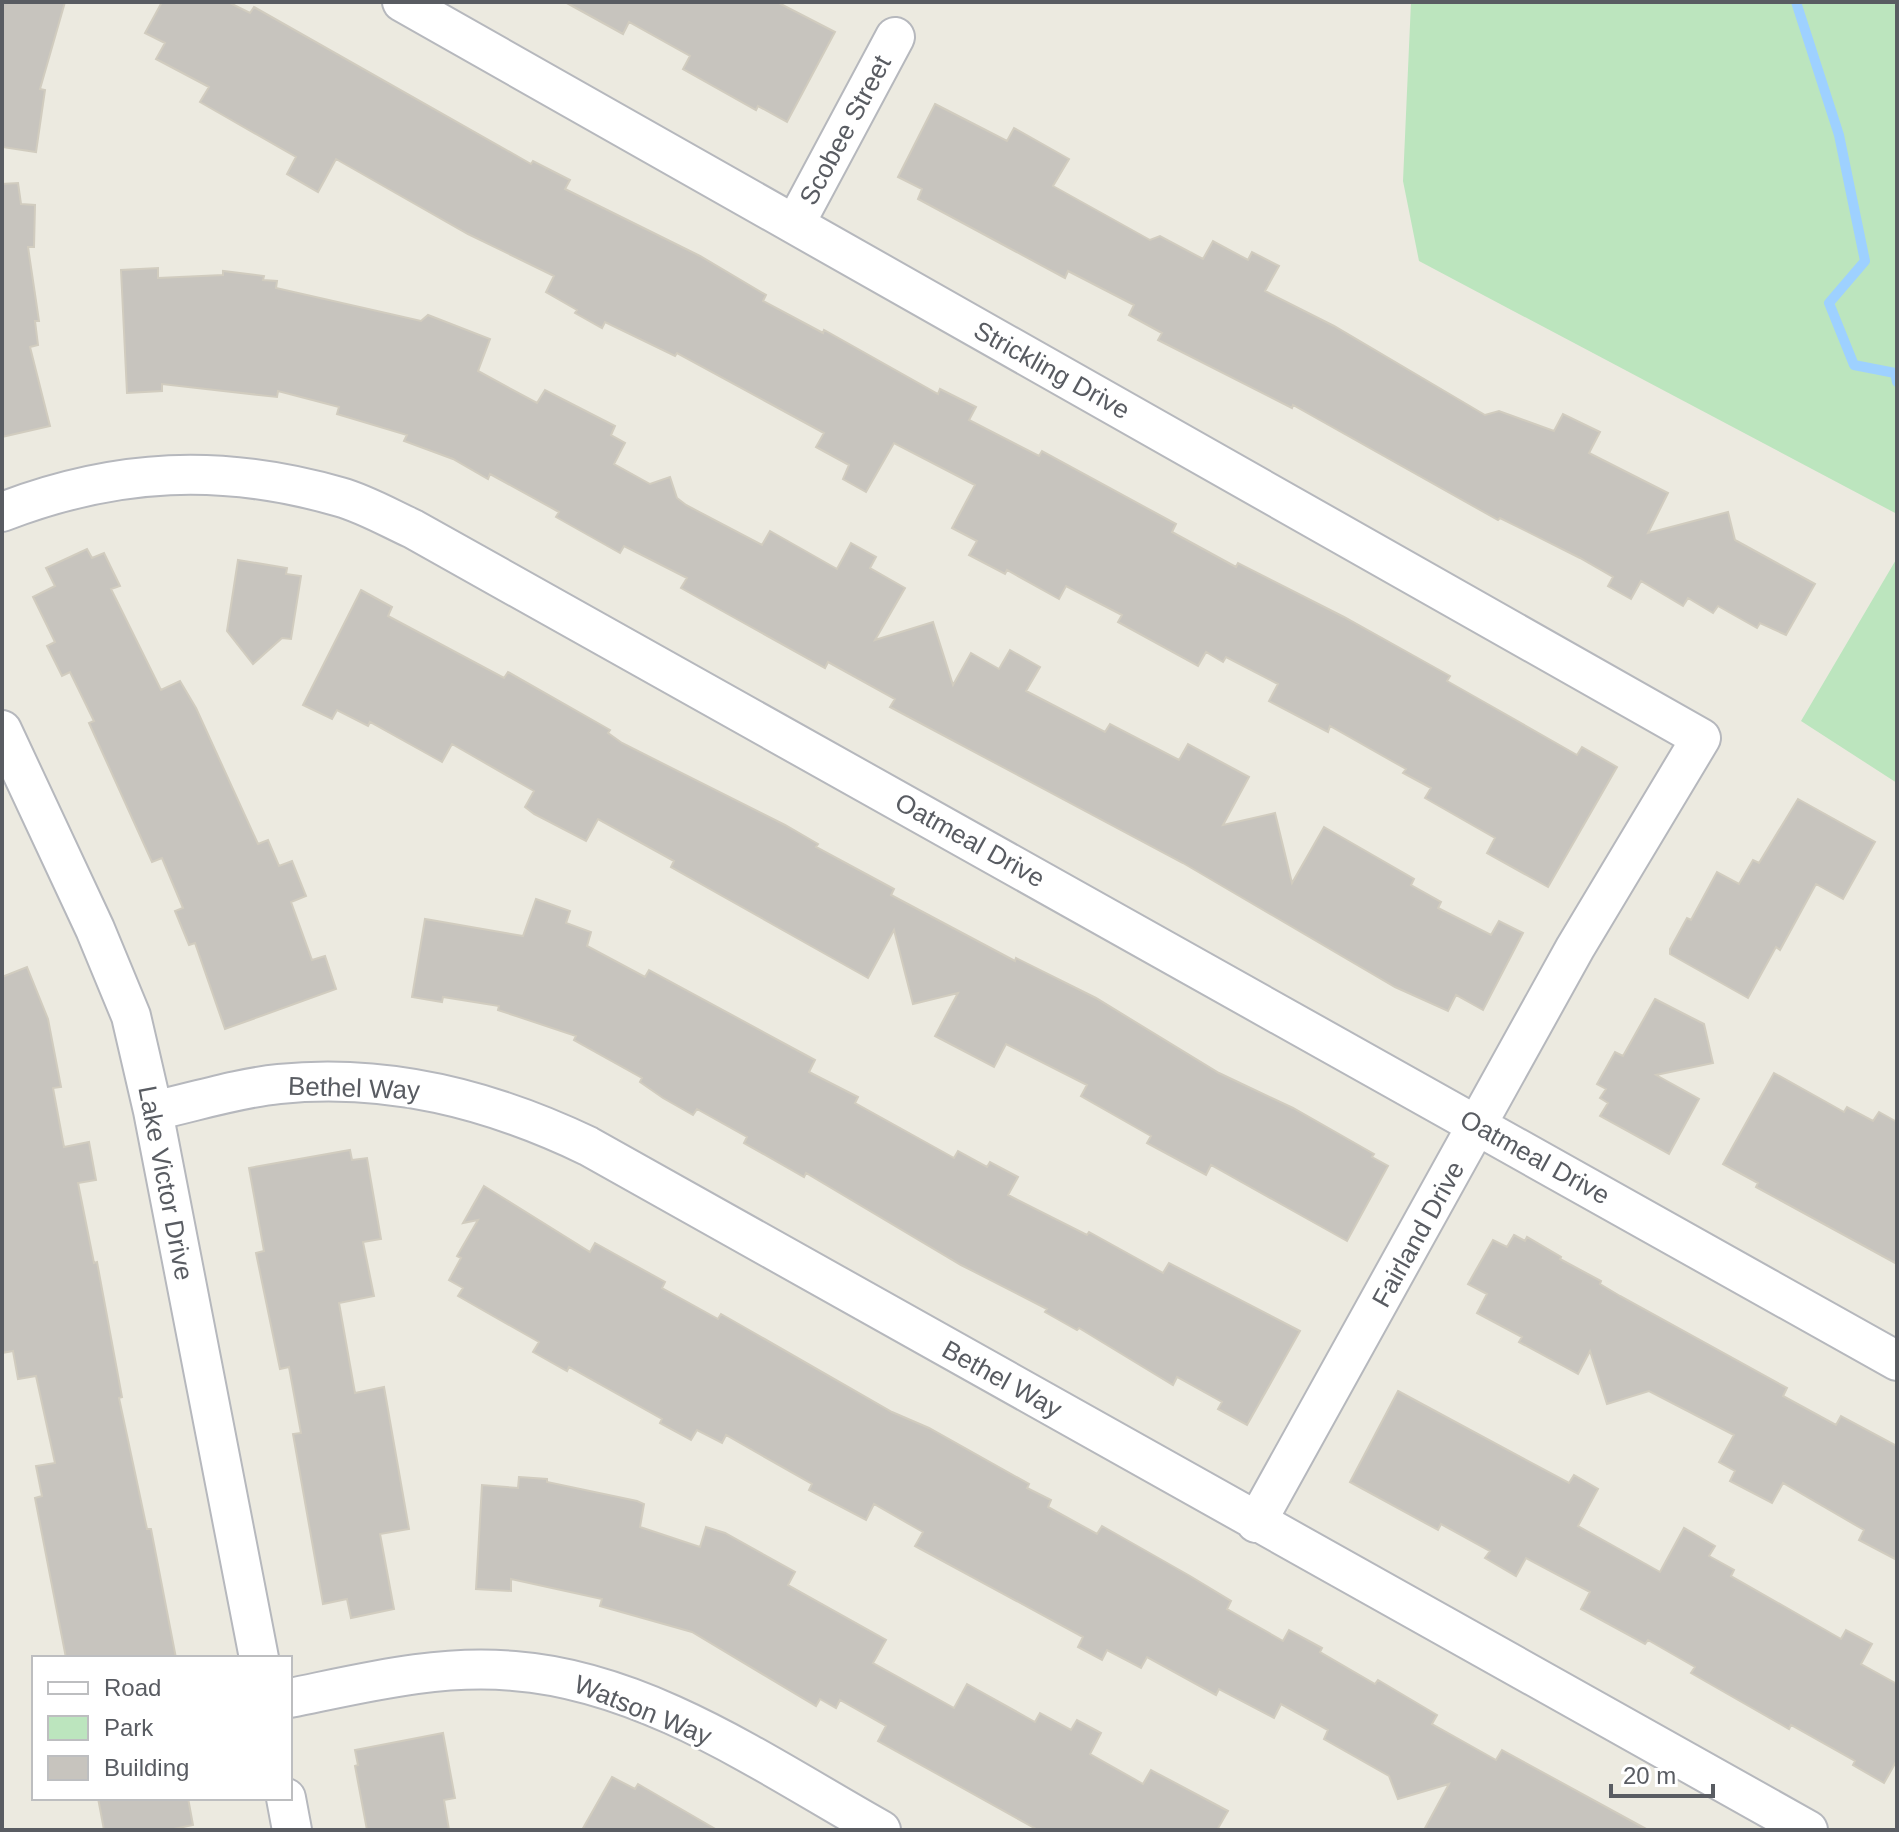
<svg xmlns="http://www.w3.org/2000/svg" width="1899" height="1832" viewBox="0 0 1899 1832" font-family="Helvetica,sans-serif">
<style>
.green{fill:#bce5be}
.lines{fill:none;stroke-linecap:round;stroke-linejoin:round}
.stream{stroke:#9ed1ff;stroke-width:10}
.building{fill:#c7c4be;stroke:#d1ccbf;stroke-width:2}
.street-casing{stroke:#b6b8bd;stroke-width:42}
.street{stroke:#fff;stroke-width:38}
.labels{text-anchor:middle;stroke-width:6;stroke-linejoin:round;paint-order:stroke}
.street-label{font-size:26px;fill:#595c62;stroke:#fff}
</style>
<rect width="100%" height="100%" fill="#eceae0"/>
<!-- green -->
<path class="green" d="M1411 2H1897V514L1419 261 1403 181Z
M1897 558V783L1801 721Z"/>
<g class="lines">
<!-- stream -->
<path class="stream" d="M1796 2 1839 135 1865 261 1829 303 1854 365 1895 373 1897 382"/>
</g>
<!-- building -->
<path class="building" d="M2 2H65L40 89 45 90 36 152 2 147Z
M162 2H228L250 13 254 7 531 164 533 161 570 180 565 189 700 256 766 295 763 301 823 333 824 330 938 394 940 389 976 407 969 420 1039 456 1042 451 1176 524 1172 532 1236 567 1238 563 1344 617 1450 676 1447 681 1577 755 1582 747 1617 767 1548 887 1487 853 1495 838 1425 798 1431 788 1403 773 1406 769 1330 726 1328 732 1269 701 1278 684 1226 657 1223 662 1206 652 1198 666 1118 622 1122 615 1066 586 1059 599 1007 570 1005 574 969 555 977 541 952 528 975 485 894 443 866 492 843 479 849 465 816 447 824 433 677 353 675 356 605 322 602 328 575 313 577 310 546 292 554 276 468 234 336 159 318 192 287 174 296 157 200 102 209 87 156 59 165 43 145 33Z
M565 2H777L835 32 787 122 758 106 756 110 683 69 690 56 629 22 623 34Z
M935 104 1007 141 1014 128 1069 159 1053 186 1150 240 1160 236 1203 259 1213 241 1248 260 1252 252 1279 266 1265 291 1334 326 1485 415 1499 411 1554 431 1563 414 1600 432 1589 453 1668 493 1648 533 1728 512 1735 540 1815 584 1786 635 1760 623 1757 628 1718 606 1713 613 1688 598 1683 606 1641 581 1631 599 1608 586 1613 577 1580 558 1500 518 1498 520 1293 405 1292 408 1158 340 1162 333 1129 315 1134 305 1068 271 1065 278 918 199 922 189 898 177Z
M18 183 21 204 35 205 34 247H28L39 321H35L38 345 30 347 50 426 2 437V184Z
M158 268V278L223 275V271L264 276 263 280 277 281 276 288 421 321 428 315 490 339 478 371 537 403 545 390 615 426 611 435 625 443 614 464 650 484 670 477 677 498 686 505 762 545 770 531 837 569 851 543 876 557 870 568 905 588 875 640 933 622 953 685 971 653 999 669 1010 650 1040 667 1026 691 1105 732 1110 724 1179 760 1188 744 1249 777 1223 825 1275 813 1292 883 1324 827 1414 879 1411 885 1441 902 1438 908 1491 935 1499 921 1523 933 1483 1010 1456 995 1448 1011 1395 987 1183 863 890 707 895 699 828 662 825 668 681 588 687 578 624 546 620 553 556 517 559 512 490 474 488 479 453 459 404 441 407 435 337 414 339 407 278 391 277 397 162 384V391L127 393 121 270Z
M87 549 92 558 104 553 120 586 111 589 161 690 180 681 196 708 258 844 268 840 279 866 292 861 306 896 291 902 312 960 325 956 336 989 225 1029 195 943 189 945 175 911 183 908 162 858 152 862 89 723 94 721 70 672 62 676 47 646 55 642 33 597 55 586 46 568Z
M238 560 287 568 286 574 301 576 291 639 282 638 253 664 227 631Z
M361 590 392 607 388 616 504 678 508 672 610 730 608 733 622 743 785 825 818 844 816 847 894 889 891 895 1015 961 1016 958 1096 998 1219 1073 1293 1108 1374 1154 1372 1157 1388 1166 1347 1241 1211 1165 1206 1175 1147 1143 1151 1136 1081 1096 1087 1085 1006 1044 994 1067 935 1036 958 993 913 1004 894 930 868 978 671 867 674 861 598 819 586 841 534 814 525 807 534 791 452 744 442 762 370 722 368 726 337 710 332 719 303 705Z
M1798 799 1875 842 1843 899 1816 884 1780 950 1776 947 1748 998 1670 954V949L1687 918 1691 920 1717 872 1739 884 1753 860 1759 863Z
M536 899 570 911 566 923 591 932 587 946 645 977 649 970 815 1060 809 1072 858 1097 855 1103 954 1158 958 1151 987 1167 990 1162 1018 1177 1008 1195 1087 1235 1089 1232 1163 1273 1169 1263 1300 1331 1247 1425 1218 1409 1222 1402 1177 1377 1173 1385 1079 1328 1077 1330 1045 1312 1047 1309 961 1265 806 1173 804 1177 744 1143 747 1137 697 1109 693 1115 663 1098 640 1082 642 1078 574 1040 576 1036 498 1010 499 1006 443 997 442 1002 412 997 425 919 523 936Z
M27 967 48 1019 61 1087 53 1088 64 1147 89 1142 96 1180 78 1183 94 1263 97 1262 122 1397 119 1398 147 1529H151L176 1658H66L35 1498 42 1496 36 1466 55 1463 36 1376 18 1379 13 1351 2 1353V977Z
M1655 999 1704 1024 1713 1063 1656 1075 1699 1099 1669 1154 1600 1116 1608 1103 1600 1098 1606 1089 1597 1084 1615 1052 1623 1056Z
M1774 1073 1844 1112 1847 1107 1873 1121 1879 1112 1897 1122V1264L1756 1187 1758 1183 1723 1164Z
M350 1150 352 1160 367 1158 381 1239 363 1242 374 1296 339 1303 355 1393 384 1387 409 1529 380 1534 394 1609 351 1618 347 1599 323 1604 293 1434 301 1433 289 1367 280 1369 256 1253 264 1251 249 1168Z
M484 1186 590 1252 595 1243 665 1282 662 1288 718 1319 721 1314 892 1412 929 1428 1029 1484 1027 1488 1051 1500 1048 1507 1097 1534 1102 1526 1190 1576 1231 1601 1227 1609 1283 1641 1289 1630 1322 1648 1320 1652 1375 1684 1378 1680 1437 1715 1432 1724 1496 1760 1502 1750 1648 1830H1424L1449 1784 1398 1799 1389 1776 1324 1739 1328 1730 1281 1704 1274 1718 1219 1689 1216 1695 1147 1657 1141 1668 1107 1650 1102 1660 1078 1647 1083 1637 915 1546 923 1532 874 1504 866 1520 809 1490 812 1484 726 1435 722 1443 697 1430 691 1440 660 1423 662 1419 569 1367 567 1371 533 1352 539 1342 458 1296 463 1288 449 1280 461 1258 457 1256 478 1220 463 1223Z
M1514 1235 1525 1241 1527 1237 1561 1257 1560 1259 1601 1281 1600 1284 1620 1296 1787 1388 1783 1396 1836 1425 1841 1416 1897 1446V1560L1859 1540 1864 1530 1783 1483 1772 1503 1730 1481 1735 1471 1719 1462 1734 1435 1649 1391 1607 1404 1590 1351 1578 1374 1519 1342 1522 1337 1477 1313 1487 1294 1468 1284 1493 1240 1507 1247Z
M1398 1391 1569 1483 1574 1475 1598 1489 1578 1526 1660 1572 1684 1528 1715 1546 1709 1556 1734 1570 1731 1576 1841 1639 1846 1630 1872 1644 1861 1664 1897 1684V1760L1884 1783 1853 1765 1855 1761 1791 1725 1789 1729 1691 1673 1695 1667 1648 1640 1645 1644 1581 1609 1590 1592 1526 1558 1516 1576 1485 1558 1490 1551 1441 1524 1438 1530 1350 1482Z
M519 1477 547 1479V1482L637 1501 644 1504 640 1527 700 1547 706 1527 725 1533 795 1572 788 1585 886 1640 873 1663 954 1708 967 1684 1035 1722 1040 1713 1071 1730 1077 1720 1101 1733 1090 1754 1143 1784 1151 1770 1228 1811 1217 1830H1038L878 1741 886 1726 840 1700 836 1708 820 1699 816 1706 692 1632 600 1606 602 1599 511 1579V1591L476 1589 482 1485 518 1488Z
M443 1733 455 1798 444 1800 449 1830H367L355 1766 358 1765 355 1750Z
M612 1777 635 1789 638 1784 717 1830H582Z
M98 1798H188L193 1825 169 1830H104Z"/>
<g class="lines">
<defs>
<path id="street" d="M402 2 1701 738 1575 948 1256 1523
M795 224 895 37
M2 512C116 468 222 463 340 497 365 504 389 518 413 529L1897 1361
M2 730 95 929 131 1016 153 1111 259 1658
M153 1111C194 1102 238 1088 279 1084 388 1073 490 1099 588 1146L1808 1830
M290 1698C364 1683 438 1664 514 1671 647 1681 767 1766 881 1830
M286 1798 292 1830"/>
</defs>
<!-- street casing -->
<use href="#street" class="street-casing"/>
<!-- street -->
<use href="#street" class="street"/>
</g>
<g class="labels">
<!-- street labels -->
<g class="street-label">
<text transform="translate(845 130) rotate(-62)" y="9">Scobee Street</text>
<text transform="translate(1052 370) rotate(29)" y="9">Strickling Drive</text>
<text transform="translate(970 840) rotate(29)" y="9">Oatmeal Drive</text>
<text transform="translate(354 1088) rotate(2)" y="9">Bethel Way</text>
<text transform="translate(1535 1157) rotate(29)" y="9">Oatmeal Drive</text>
<text transform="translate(166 1183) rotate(79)" y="9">Lake Victor Drive</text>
<text transform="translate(1418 1234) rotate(-61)" y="9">Fairland Drive</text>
<text transform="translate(1002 1379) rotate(29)" y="9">Bethel Way</text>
<text transform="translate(643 1710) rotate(22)" y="9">Watson Way</text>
</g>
</g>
<!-- border -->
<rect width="1899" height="1832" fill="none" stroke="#595c62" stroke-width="8"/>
<!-- legend -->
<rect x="32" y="1656" width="260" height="144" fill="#ffffff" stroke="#bdbec0" stroke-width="2"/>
<rect x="48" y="1682" width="40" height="12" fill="#ffffff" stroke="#bdbec0" stroke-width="2"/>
<text x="104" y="1696" font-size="24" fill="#595c62">Road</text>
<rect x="48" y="1716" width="40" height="24" fill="#bce5be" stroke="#bdbec0" stroke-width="2"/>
<text x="104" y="1736" font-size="24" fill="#595c62">Park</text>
<rect x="48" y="1756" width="40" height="24" fill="#c7c4be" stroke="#bdbec0" stroke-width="2"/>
<text x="104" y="1776" font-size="24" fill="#595c62">Building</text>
<!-- scale -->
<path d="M1611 1784v12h102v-12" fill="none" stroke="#595c62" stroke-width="4"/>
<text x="1623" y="1784" font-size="24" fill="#595c62" stroke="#ffffff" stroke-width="6" paint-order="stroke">20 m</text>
</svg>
